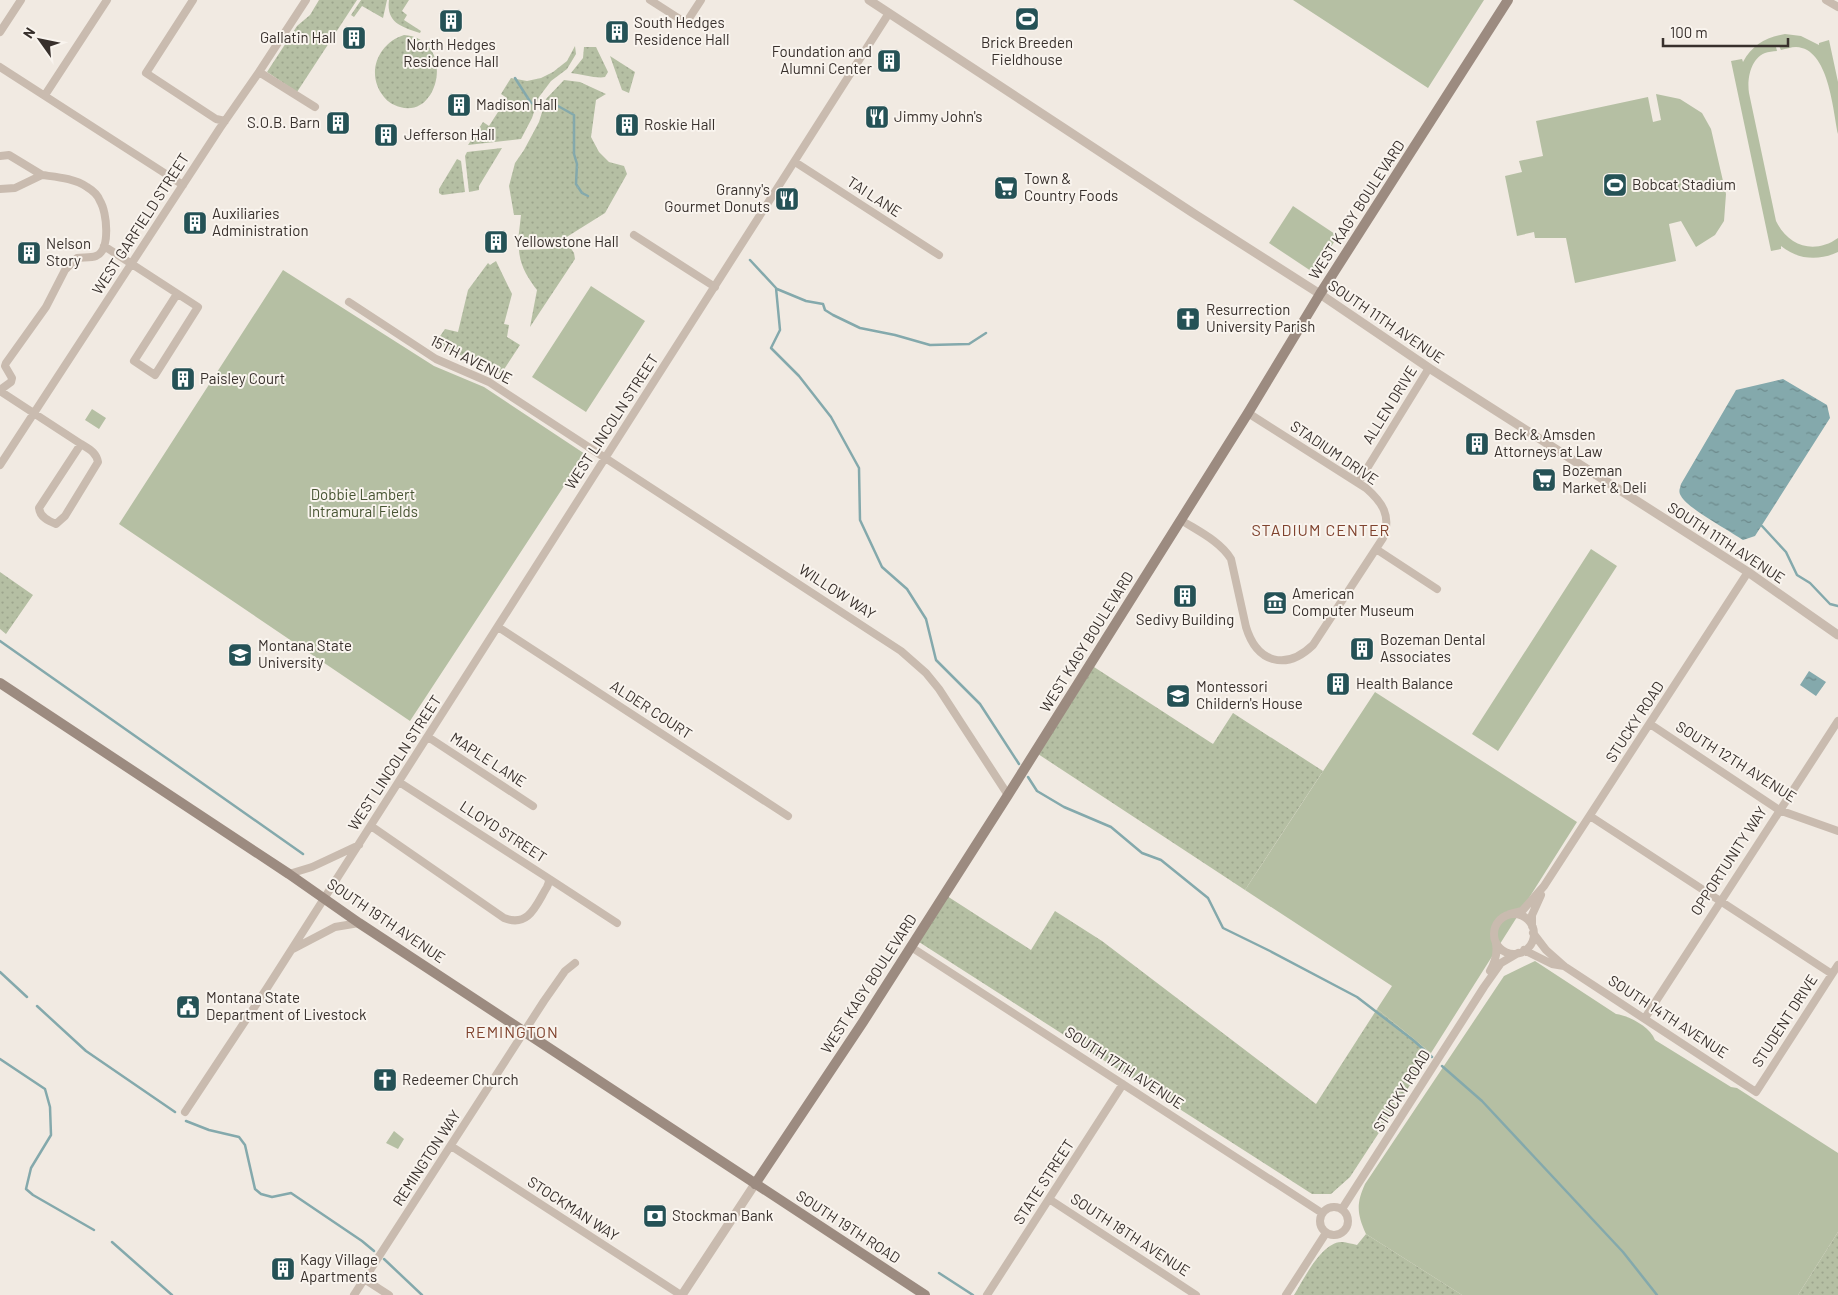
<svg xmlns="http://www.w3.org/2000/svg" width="1838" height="1295" viewBox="0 0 1838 1295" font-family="Barlow,sans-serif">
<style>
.grass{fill:url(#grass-dots)}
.park{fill:#b5bfa3}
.water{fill:url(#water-ripples)}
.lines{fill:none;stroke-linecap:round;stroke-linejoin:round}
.stream{stroke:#84a9ac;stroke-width:2.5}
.minor{stroke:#c9bbaf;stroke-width:8}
.tertiary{stroke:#c9bbaf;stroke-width:9}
.secondary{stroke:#9c8b80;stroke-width:10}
.labels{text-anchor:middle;stroke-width:4;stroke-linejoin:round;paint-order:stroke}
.poi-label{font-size:15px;fill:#38302c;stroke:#f9f4ee;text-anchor:start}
.street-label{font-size:15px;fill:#38302c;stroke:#f9f4ee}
.park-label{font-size:15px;fill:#475432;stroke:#f9f4ee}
.neighbourhood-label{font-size:16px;letter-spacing:1px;fill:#7f422d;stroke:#f9f4ee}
</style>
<defs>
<pattern id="grass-dots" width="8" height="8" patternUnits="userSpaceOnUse" patternTransform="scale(1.25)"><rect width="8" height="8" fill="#b5bfa3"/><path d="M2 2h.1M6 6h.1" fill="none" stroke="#9ca48c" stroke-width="1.8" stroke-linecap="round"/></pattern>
<pattern id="water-ripples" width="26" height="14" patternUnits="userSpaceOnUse" patternTransform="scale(1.25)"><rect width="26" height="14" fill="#84a9ac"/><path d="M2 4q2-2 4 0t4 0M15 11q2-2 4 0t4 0" fill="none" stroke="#6d8a8c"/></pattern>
</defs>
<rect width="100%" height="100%" fill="#f1eae2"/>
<!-- grass -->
<path class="grass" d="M319 0H357L297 92 267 72 297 26 310 15Z
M361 0H387L383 18 362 6 354 17 351 15Z
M389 0H409L402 11 407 15 404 20 421 31 420 33C402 27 386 23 389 0Z
M404 35C456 39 440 119 400 107 393 105 388 102 384 97 365 74 378 43 404 35Z
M575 46 576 54 567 69 551 81 539 97 532 118 521 139 468 145 483 122 489 126 507 98 501 94 511 78 527 81 541 78 553 72 567 61Z
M584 47H596L608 72 605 77C598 79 580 74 571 73L583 58Z
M610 56 635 72 629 93 622 90Z
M564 80 580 82 606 94 596 100 591 137 599 152 609 162 624 166 627 174 605 213 565 238 548 243 518 241 521 215H514L509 186 515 163 524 150 539 122 546 99Z
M502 148 479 186V190L469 192 465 156 467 152Z
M457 159 461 161 465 192 442 195 439 193V189Z
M563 245 570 247 574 253 575 259 530 327 537 290C528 278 520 266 519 250L549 249Z
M496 261 512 294 504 324 509 325 507 337 520 345 501 374C480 361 456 356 436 342L445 329 458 332 468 290 488 263 490 265Z
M0 572 33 595 6 634 0 629Z
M1094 667 1213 744 1233 713 1323 771 1245 890 1038 754Z
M947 896 1031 950 1055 911 1102 941 1316 1104 1377 1009 1431 1053 1350 1177 1331 1194H1312L919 942Z
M1838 1232V1295H1798Z
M1366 1234 1462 1295H1294C1304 1279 1321 1243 1341 1242 1346 1242 1352 1244 1357 1245Z"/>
<!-- park -->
<path class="park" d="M1293 0H1484L1428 88Z
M1785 34 1801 36 1819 45V43L1829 40 1838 82V134C1833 111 1829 48 1796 47 1791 47 1786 49 1781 50L1779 46 1776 47 1777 51C1773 51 1768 52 1765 53 1750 59 1747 80 1749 93L1776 221C1788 246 1814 255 1838 238V252C1819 261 1798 260 1781 246V249L1771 251 1731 61 1742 59 1743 62C1752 45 1766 37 1785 34Z
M1656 94 1680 99 1702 113 1711 129 1726 194 1724 221 1715 235 1696 247 1681 221 1669 224 1676 261 1575 283 1566 238H1535L1534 232 1517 236 1505 176 1522 172 1519 161 1543 156 1536 121 1648 97 1653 122 1661 120Z
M1293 206 1338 236 1314 273 1269 243Z
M283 270 434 366 484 387 585 454 410 721 119 524Z
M591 286 645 321 586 412 532 377Z
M92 409 106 418 99 429 85 420Z
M1591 549 1617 566 1498 751 1472 734Z
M1375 692 1577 822 1431 1053 1377 1009 1392 986 1245 890Z
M1535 961 1616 1014C1630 1016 1650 1027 1655 1040L1731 1087 1737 1088 1838 1153V1232L1798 1295H1462L1366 1234C1357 1214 1356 1204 1365 1184L1504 976Z
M394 1131 404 1139 398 1149 386 1143Z"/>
<!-- water -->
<path class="water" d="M1783 379 1827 405 1830 418 1755 536 1743 540C1730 531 1687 508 1681 496 1678 491 1680 489 1681 484L1736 390Z
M1809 671 1826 682 1816 696 1800 685Z"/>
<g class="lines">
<!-- stream -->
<path class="stream" d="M515 78 531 103 558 106 574 115V154L577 164 576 184 582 193 588 196
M750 260 776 288 780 330 771 348 799 376 831 417 859 468 860 520 882 567 907 589 926 619 936 660 980 704 1019 764
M777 289 806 301 823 304 825 310 833 315 860 328 895 335 930 345 969 344 986 333
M1762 526 1786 552 1797 575 1810 583 1830 604 1838 606
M0 641 303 854
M1028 777 1037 791 1064 807 1111 827 1142 853 1161 860 1208 898 1223 928 1270 951 1357 997 1413 1040 1432 1057
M0 972 27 997
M37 1006 86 1051 175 1112
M0 1059 45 1089 50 1107 51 1135 31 1168 26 1189 33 1195 94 1230
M1442 1066 1482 1101 1623 1252 1657 1295
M186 1121 209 1130 239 1137 245 1145 255 1189 261 1194 272 1197 291 1193 362 1241 374 1251
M112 1242 172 1295
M384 1259 422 1295
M939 1273 973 1295"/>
<!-- minor -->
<path class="minor" d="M193 0 146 73 216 119 225 121
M650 0 686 23 701 0
M1826 0 1838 7
M0 32 21 0
M0 67 183 185
M259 72 315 107
M45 95 107 0
M0 156 9 155 42 175 15 188 0 189
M795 162 939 255
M634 235 715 287
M104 246C135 266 167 287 198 307L155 375 134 361 177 294
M349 302 436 359 489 382 901 651 926 673 939 689 1008 795
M0 390 11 382 12 378 5 366 6 363 46 307 65 270 77 258C82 257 91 258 96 256 111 250 107 212 100 201 98 195 92 190 87 187 74 178 56 177 42 175
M0 391 81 444
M81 444C89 449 96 452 98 462L65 516 56 524C48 521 40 517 39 508Z
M0 465 220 128 259 72 306 0
M1358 483 1429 368
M1181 520C1198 531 1220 541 1231 559L1246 627C1257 663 1286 671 1313 645L1383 538C1392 516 1382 502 1366 488L1248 413
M1376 549 1437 589
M498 627 788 816
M1650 724 1779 810 1838 831
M428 737 533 806
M1590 816 1832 974
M371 826 504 918C529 928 536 905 547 887L549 882 548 878 399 782
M289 874 312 867 359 845
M548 878 617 923
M1510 914 1522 911 1544 886 1748 572
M1494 934a20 20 0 1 1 40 0a20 20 0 1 1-40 0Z
M1532 926V915L1541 895
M1533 933 1546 950 1564 966 1756 1092 1838 965
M911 947 1322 1213
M293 949 335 927 359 923
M1524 950 1552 964 1564 966
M1490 971C1495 962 1498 954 1496 944
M1645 1018 1838 721
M185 1112 267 988 889 13
M451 1146 681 1295
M1049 1199 1196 1295
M1320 1221a14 14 0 1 1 28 0a14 14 0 1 1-28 0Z
M1342 1209 1484 987 1501 963 1518 953
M364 1279 389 1295
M354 1295 544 1001 565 971 575 963
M987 1295 1123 1084
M1286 1295 1326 1233"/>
<!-- tertiary -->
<path class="tertiary" d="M869 0 1193 213 1320 294 1429 368 1748 572 1838 635
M682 1295 755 1184"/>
<!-- secondary -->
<path class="secondary" d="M0 683 289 874 359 923 925 1295
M755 1184 863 1022 1008 795 1248 413 1320 294 1508 0"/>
</g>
<!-- icons -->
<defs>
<symbol id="stadium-square" viewBox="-11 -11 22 22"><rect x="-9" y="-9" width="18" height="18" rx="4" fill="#255256" stroke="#f9f4ee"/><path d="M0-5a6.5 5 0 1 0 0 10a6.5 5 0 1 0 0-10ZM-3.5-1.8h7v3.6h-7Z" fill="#fff"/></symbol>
<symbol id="building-square" viewBox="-11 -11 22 22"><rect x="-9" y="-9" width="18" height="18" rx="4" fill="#255256" stroke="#f9f4ee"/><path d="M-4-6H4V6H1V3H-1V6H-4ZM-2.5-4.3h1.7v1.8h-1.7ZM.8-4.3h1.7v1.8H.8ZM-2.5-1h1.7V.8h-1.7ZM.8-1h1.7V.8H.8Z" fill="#fff"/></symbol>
<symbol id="restaurant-square" viewBox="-11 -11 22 22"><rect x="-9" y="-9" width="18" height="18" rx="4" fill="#255256" stroke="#f9f4ee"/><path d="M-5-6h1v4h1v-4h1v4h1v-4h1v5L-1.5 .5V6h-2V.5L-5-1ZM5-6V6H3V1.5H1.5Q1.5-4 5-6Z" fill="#fff"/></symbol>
<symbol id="supermarket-square" viewBox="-11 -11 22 22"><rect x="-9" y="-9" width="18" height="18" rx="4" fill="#255256" stroke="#f9f4ee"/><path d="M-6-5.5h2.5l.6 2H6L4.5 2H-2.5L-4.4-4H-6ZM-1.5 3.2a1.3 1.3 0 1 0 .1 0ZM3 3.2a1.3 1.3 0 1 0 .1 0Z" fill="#fff"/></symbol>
<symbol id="church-square" viewBox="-11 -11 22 22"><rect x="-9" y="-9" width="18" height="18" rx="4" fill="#255256" stroke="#f9f4ee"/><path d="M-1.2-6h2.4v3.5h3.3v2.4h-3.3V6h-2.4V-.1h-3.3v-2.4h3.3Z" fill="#fff"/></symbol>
<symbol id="museum-square" viewBox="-11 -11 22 22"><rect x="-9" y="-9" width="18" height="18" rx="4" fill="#255256" stroke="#f9f4ee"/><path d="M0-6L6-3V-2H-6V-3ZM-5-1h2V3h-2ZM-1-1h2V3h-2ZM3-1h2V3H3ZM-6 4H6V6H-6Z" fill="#fff"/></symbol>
<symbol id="university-square" viewBox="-11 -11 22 22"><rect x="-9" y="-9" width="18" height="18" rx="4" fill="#255256" stroke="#f9f4ee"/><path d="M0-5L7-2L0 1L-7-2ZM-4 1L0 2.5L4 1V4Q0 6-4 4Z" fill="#fff"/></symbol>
<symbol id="school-square" viewBox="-11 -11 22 22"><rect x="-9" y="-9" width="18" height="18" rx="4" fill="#255256" stroke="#f9f4ee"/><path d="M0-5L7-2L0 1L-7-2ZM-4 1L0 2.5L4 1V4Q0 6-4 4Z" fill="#fff"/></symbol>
<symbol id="civic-square" viewBox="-11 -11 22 22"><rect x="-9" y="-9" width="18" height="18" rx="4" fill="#255256" stroke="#f9f4ee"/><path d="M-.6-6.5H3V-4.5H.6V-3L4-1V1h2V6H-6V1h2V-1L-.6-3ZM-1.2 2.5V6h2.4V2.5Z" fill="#fff"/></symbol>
<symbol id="bank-square" viewBox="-11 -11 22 22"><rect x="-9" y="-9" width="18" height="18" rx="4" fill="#255256" stroke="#f9f4ee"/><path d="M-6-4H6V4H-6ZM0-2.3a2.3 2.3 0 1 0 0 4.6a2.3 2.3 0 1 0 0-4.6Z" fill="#fff"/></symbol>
</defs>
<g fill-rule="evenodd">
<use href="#stadium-square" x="1013" y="5" width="28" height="28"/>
<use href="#building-square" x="437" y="7" width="28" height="28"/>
<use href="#building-square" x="603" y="18" width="28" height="28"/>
<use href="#building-square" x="340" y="24" width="28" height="28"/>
<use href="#building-square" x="875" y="47" width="28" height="28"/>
<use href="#building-square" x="445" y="91" width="28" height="28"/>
<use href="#restaurant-square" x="863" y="103" width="28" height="28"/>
<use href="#building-square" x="324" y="109" width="28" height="28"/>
<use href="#building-square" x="613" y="111" width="28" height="28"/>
<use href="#building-square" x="372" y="121" width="28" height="28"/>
<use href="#stadium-square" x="1601" y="171" width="28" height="28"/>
<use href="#supermarket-square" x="992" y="174" width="28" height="28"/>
<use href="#restaurant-square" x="773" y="185" width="28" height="28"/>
<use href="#building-square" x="181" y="209" width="28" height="28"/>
<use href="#building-square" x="482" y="228" width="28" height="28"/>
<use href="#building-square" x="15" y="239" width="28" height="28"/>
<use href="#church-square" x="1174" y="305" width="28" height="28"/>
<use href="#building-square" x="169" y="365" width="28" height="28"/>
<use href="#building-square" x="1463" y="430" width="28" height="28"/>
<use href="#supermarket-square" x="1530" y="466" width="28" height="28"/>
<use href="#building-square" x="1171" y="582" width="28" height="28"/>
<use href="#museum-square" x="1261" y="589" width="28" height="28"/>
<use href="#building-square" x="1348" y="635" width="28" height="28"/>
<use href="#university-square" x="226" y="641" width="28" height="28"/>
<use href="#building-square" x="1324" y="670" width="28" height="28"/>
<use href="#school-square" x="1164" y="682" width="28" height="28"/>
<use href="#civic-square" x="174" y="993" width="28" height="28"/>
<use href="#church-square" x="371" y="1066" width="28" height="28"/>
<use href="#bank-square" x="641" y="1202" width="28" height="28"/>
<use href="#building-square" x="269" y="1255" width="28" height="28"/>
</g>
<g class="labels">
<!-- poi labels -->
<g class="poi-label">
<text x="634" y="28">South Hedges<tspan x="634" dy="17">Residence Hall</tspan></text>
<text x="336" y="43" text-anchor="end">Gallatin Hall</text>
<text x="1027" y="48" text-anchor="middle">Brick Breeden<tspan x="1027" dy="17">Fieldhouse</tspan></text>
<text x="451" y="50" text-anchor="middle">North Hedges<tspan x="451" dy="17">Residence Hall</tspan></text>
<text x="872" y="57" text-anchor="end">Foundation and<tspan x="872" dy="17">Alumni Center</tspan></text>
<text x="476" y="110">Madison Hall</text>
<text x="894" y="122">Jimmy John's</text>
<text x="320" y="128" text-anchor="end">S.O.B. Barn</text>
<text x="644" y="130">Roskie Hall</text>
<text x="404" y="140">Jefferson Hall</text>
<text x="1024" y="184">Town &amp;<tspan x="1024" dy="17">Country Foods</tspan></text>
<text x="1632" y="190">Bobcat Stadium</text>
<text x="770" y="195" text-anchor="end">Granny's<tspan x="770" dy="17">Gourmet Donuts</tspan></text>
<text x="212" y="219">Auxiliaries<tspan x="212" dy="17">Administration</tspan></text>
<text x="514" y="247">Yellowstone Hall</text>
<text x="46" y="249">Nelson<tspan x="46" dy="17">Story</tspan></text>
<text x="1206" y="315">Resurrection<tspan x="1206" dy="17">University Parish</tspan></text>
<text x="200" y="384">Paisley Court</text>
<text x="1494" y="440">Beck &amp; Amsden<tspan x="1494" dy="17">Attorneys at Law</tspan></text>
<text x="1562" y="476">Bozeman<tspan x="1562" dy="17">Market &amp; Deli</tspan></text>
<text x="1292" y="599">American<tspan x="1292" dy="17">Computer Museum</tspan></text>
<text x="1185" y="625" text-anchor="middle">Sedivy Building</text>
<text x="1380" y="645">Bozeman Dental<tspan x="1380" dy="17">Associates</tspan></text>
<text x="258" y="651">Montana State<tspan x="258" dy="17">University</tspan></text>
<text x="1356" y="689">Health Balance</text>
<text x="1196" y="692">Montessori<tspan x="1196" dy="17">Childern's House</tspan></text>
<text x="206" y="1003">Montana State<tspan x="206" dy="17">Department of Livestock</tspan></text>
<text x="402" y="1085">Redeemer Church</text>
<text x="672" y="1221">Stockman Bank</text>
<text x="300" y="1265">Kagy Village<tspan x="300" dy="17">Apartments</tspan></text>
</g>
<!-- street labels -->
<g class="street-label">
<text transform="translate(874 197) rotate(33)" y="5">TAI LANE</text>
<text transform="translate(1357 210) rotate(-57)" y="5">WEST KAGY BOULEVARD</text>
<text transform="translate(141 224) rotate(-57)" y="5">WEST GARFIELD STREET</text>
<text transform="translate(1386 322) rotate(34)" y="5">SOUTH 11TH AVENUE</text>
<text transform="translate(471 360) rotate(27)" y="5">15TH AVENUE</text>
<text transform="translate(1390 405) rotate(-58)" y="5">ALLEN DRIVE</text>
<text transform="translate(612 422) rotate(-57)" y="5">WEST LINCOLN STREET</text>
<text transform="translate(1334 453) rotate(34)" y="5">STADIUM DRIVE</text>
<text transform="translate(1726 543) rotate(33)" y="5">SOUTH 11TH AVENUE</text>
<text transform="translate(837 592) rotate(33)" y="5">WILLOW WAY</text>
<text transform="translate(1087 642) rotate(-58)" y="5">WEST KAGY BOULEVARD</text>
<text transform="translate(651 710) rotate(33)" y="5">ALDER COURT</text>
<text transform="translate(1635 722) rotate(-57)" y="5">STUCKY ROAD</text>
<text transform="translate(488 760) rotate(33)" y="5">MAPLE LANE</text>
<text transform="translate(1736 762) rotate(32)" y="5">SOUTH 12TH AVENUE</text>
<text transform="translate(395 763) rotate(-57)" y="5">WEST LINCOLN STREET</text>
<text transform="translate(503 832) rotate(33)" y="5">LLOYD STREET</text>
<text transform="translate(1729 861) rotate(-57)" y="5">OPPORTUNITY WAY</text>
<text transform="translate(386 921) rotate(34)" y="5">SOUTH 19TH AVENUE</text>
<text transform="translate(869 984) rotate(-57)" y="5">WEST KAGY BOULEVARD</text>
<text transform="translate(1668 1017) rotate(33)" y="5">SOUTH 14TH AVENUE</text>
<text transform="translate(1785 1021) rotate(-57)" y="5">STUDENT DRIVE</text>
<text transform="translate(1124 1068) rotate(33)" y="5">SOUTH 17TH AVENUE</text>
<text transform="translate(1402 1091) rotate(-58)" y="5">STUCKY ROAD</text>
<text transform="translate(427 1158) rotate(-57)" y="5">REMINGTON WAY</text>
<text transform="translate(1044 1182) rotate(-57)" y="5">STATE STREET</text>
<text transform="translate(573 1209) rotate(33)" y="5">STOCKMAN WAY</text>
<text transform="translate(848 1227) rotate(33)" y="5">SOUTH 19TH ROAD</text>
<text transform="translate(1130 1235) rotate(33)" y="5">SOUTH 18TH AVENUE</text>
</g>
<!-- park labels -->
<g class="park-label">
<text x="363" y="500">Dobbie Lambert<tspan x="363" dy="17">Intramural Fields</tspan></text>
</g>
<!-- neighbourhood labels -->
<g class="neighbourhood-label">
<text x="1321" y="536">STADIUM CENTER</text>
<text x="512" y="1038">REMINGTON</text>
</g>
</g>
<!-- north arrow -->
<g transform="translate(40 40) rotate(303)" stroke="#f9f4ee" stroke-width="4" paint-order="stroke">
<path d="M0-4L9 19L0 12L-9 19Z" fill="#38302c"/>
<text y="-8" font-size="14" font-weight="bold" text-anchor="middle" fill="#38302c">N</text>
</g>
<!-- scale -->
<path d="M1663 38v8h125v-8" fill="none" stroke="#38302c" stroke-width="2.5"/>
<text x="1670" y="38" font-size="15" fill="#38302c" stroke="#f9f4ee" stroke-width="4" paint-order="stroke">100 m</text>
</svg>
